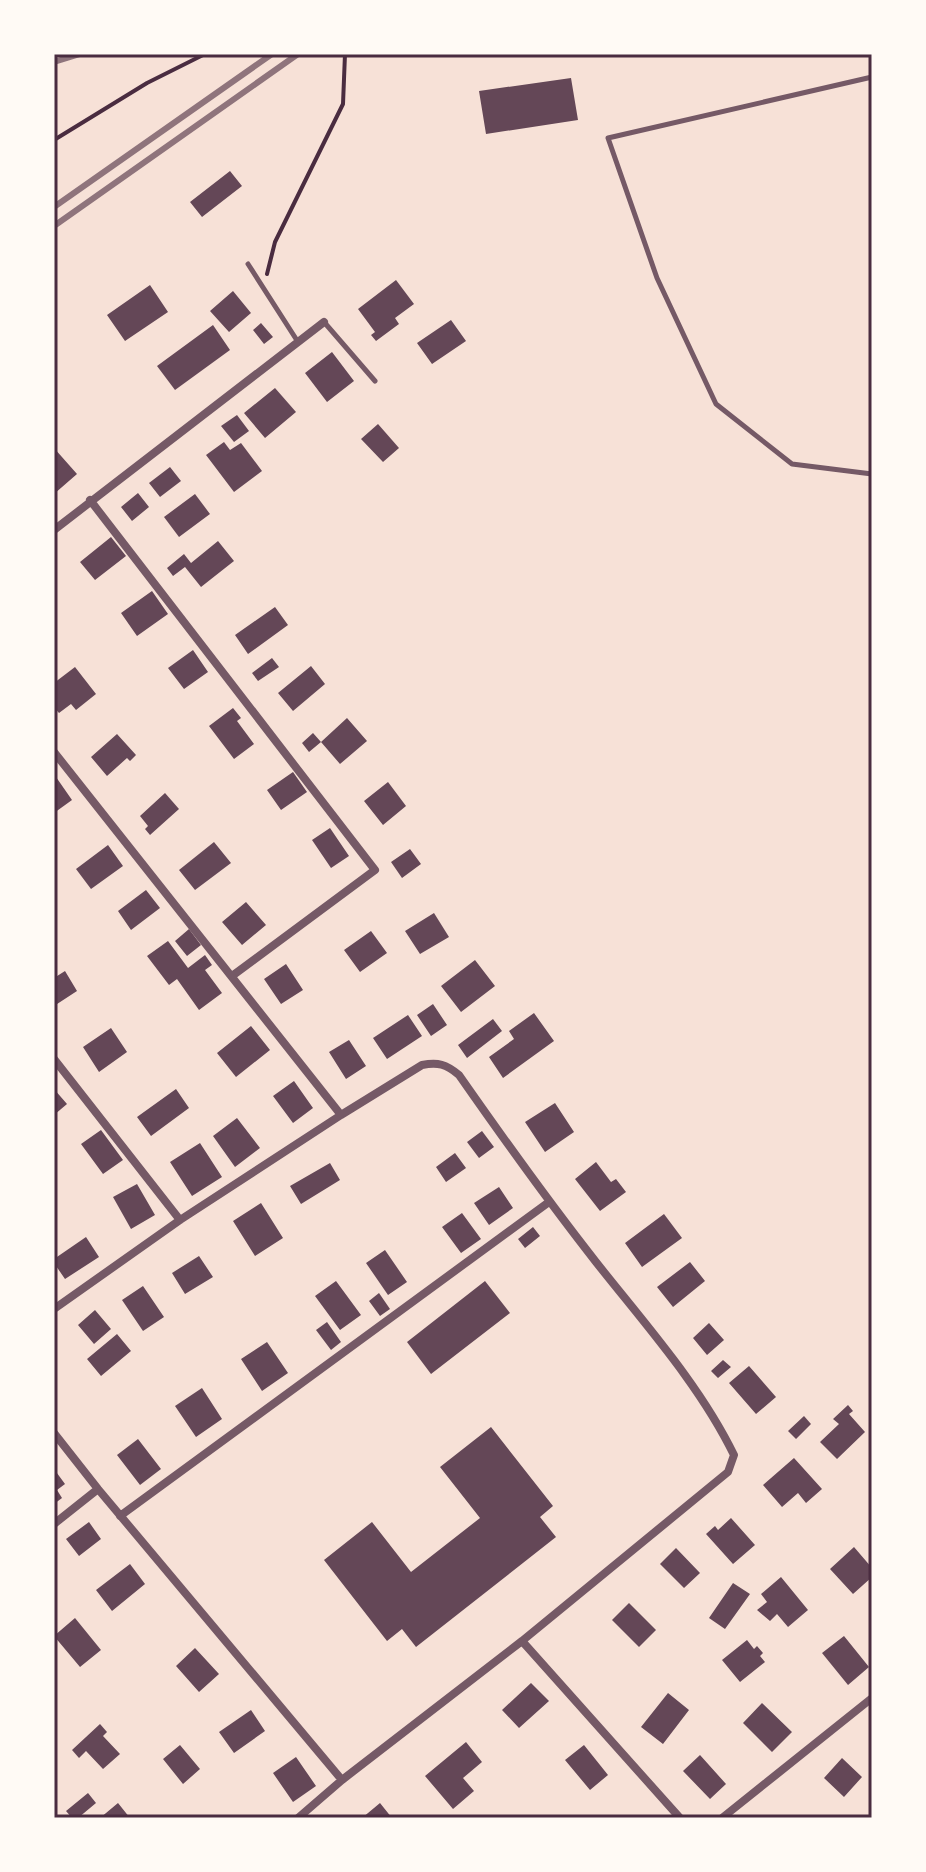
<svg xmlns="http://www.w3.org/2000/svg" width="926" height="1872" viewBox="0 0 926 1872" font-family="Helvetica,sans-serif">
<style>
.building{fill:#644757}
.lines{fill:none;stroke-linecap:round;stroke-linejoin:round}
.path{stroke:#4a2c40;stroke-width:4}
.service{stroke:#755966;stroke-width:5}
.minor{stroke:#755966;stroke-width:8}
.rail{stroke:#8f747c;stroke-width:6}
.neatline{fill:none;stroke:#4a2c40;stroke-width:3}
</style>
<rect width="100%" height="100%" fill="#f7e1d7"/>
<!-- building -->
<path class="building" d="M571 78 578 120 486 134 479 91Z
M230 171 242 186 202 217 190 202Z
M396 280 414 304 395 318 399 324 376 341 371 335 375 332 358 309Z
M150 285 168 312 125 341 107 315Z
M233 291 251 313 229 332 210 311Z
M451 320 466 341 432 364 417 343Z
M261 323 273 337 264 344 253 330Z
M213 325 230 350 175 390 157 366Z
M332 352 354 381 327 402 305 373Z
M275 388 296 412 265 438 244 413Z
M237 415 249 431 234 442 221 426Z
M378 424 399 448 383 462 361 439Z
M224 442 230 450 241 443 262 471 234 492 206 455Z
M54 448 77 474 54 494Z
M170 467 181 481 160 497 149 483Z
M138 493 149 507 132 521 121 507Z
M195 494 210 514 179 537 164 517Z
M111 537 126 556 95 580 80 562Z
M218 541 234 561 201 587 185 567 173 576 167 568 184 554 191 563Z
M152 591 168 614 137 636 121 613Z
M275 607 288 625 248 654 235 635Z
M193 650 208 672 184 689 168 668Z
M272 658 279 667 258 681 252 673Z
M311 666 325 684 293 711 278 693Z
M75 667 96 694 76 710 71 704 59 713 54 707V683Z
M233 708 241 718 237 721 254 744 234 759 209 726Z
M347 718 367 741 340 764 321 742Z
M313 733 321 742 309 752 302 743Z
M117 734 136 755 130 761 127 758 107 776 91 757Z
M293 772 307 792 281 810 267 790Z
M56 777 72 800 54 813V779Z
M388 782 406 806 383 825 364 801Z
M165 793 179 809 150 835 145 829 148 826 140 816Z
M330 828 349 856 331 868 312 840Z
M214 842 231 863 195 890 179 870Z
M108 845 123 866 91 889 76 869Z
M410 849 421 864 402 878 391 862Z
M146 890 160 908 131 930 118 911Z
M246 902 266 925 242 945 222 922Z
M434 913 449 937 420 954 405 931Z
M189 929 201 945 187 956 175 941Z
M371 931 387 953 360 972 344 950Z
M168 941 188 968 205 955 212 965 205 970 222 993 199 1010 177 979 169 985 147 956Z
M475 960 495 986 461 1012 441 986Z
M286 964 303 990 281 1004 264 979Z
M65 971 77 991 54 1006V978Z
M433 1004 447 1025 431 1036 417 1015Z
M534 1013 554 1041 503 1078 489 1057 514 1039 509 1031Z
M408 1015 422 1036 387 1059 373 1038Z
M493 1019 502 1031 467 1058 458 1045Z
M251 1026 270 1050 236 1077 217 1053Z
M111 1028 127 1052 99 1072 83 1047Z
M349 1040 366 1066 346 1079 329 1052Z
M294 1081 313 1108 293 1123 273 1096Z
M54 1089 67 1104 54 1115Z
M176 1089 189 1108 151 1136 137 1117Z
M555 1103 574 1132 545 1152 525 1122Z
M237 1118 260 1148 235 1167 213 1136Z
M101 1130 123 1160 103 1174 81 1144Z
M482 1131 494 1147 479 1158 467 1142Z
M200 1143 222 1177 192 1196 170 1162Z
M455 1153 466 1168 446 1182 436 1167Z
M596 1162 611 1182 616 1179 626 1192 600 1211 575 1179Z
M330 1163 340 1180 301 1204 290 1186Z
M137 1184 155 1215 131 1229 113 1197Z
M499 1187 513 1208 489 1225 474 1203Z
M261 1203 283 1238 255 1256 233 1221Z
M462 1213 481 1239 461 1253 442 1227Z
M664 1214 682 1238 642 1267 625 1243Z
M533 1227 540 1236 525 1248 518 1239Z
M86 1237 99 1257 65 1279 54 1263V1259Z
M385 1250 407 1282 388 1295 366 1263Z
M199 1256 213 1277 185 1294 172 1273Z
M690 1262 705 1281 673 1307 657 1287Z
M336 1281 361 1315 340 1330 315 1296Z
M485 1281 510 1313 431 1374 407 1342Z
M143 1286 164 1317 143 1331 122 1300Z
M379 1293 390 1309 380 1316 369 1301Z
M95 1310 111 1329 94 1344 78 1325Z
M327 1322 341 1342 331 1350 316 1330Z
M709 1323 724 1340 707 1355 693 1338Z
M117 1334 131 1351 101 1376 87 1359Z
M267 1342 288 1373 262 1391 241 1359Z
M723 1360 731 1367 718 1378 711 1371Z
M749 1366 776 1397 756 1414 729 1383Z
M202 1388 222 1419 196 1437 175 1406Z
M848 1405 853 1411 849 1414 865 1432 837 1459 820 1442 839 1424 833 1419Z
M804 1416 811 1424 796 1439 788 1431Z
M491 1427 553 1506 540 1517 556 1537 416 1647 402 1629 387 1641 324 1560 372 1522 411 1572 480 1518 440 1467Z
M138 1439 161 1469 140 1485 117 1455Z
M794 1458 822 1489 806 1503 798 1493 782 1507 763 1485Z
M54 1469 65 1484 57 1490 62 1498 54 1504Z
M731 1518 755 1545 733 1564 706 1534 715 1526 718 1530Z
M89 1522 101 1539 79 1556 66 1539Z
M854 1547 872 1568V1577L853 1594 830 1569Z
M676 1548 700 1573 684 1588 660 1564Z
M130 1564 145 1584 112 1611 96 1590Z
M781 1577 808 1610 788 1627 777 1614 770 1621 757 1610 767 1602 761 1594Z
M733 1583 750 1594 725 1629 709 1618Z
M629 1603 656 1630 639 1647 612 1620Z
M75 1618 101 1650 80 1667 54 1636Z
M844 1636 869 1667 848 1685 822 1653Z
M747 1640 754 1649 757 1646 763 1653 760 1656 765 1662 740 1682 722 1660Z
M195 1648 219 1674 199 1692 176 1666Z
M531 1683 549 1701 519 1728 502 1710Z
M668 1693 689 1710 663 1744 641 1727Z
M762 1703 792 1732 772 1752 743 1723Z
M251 1710 265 1731 234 1753 219 1732Z
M100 1724 107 1732 103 1736 120 1754 103 1769 86 1751 79 1758 72 1750Z
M466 1742 482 1762 463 1778 474 1791 453 1809 425 1776Z
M180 1745 200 1769 183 1784 163 1759Z
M584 1745 608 1775 590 1790 565 1760Z
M700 1755 726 1784 710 1799 683 1771Z
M296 1757 316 1786 293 1802 273 1773Z
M842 1758 862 1777 844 1797 824 1778Z
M88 1793 96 1803 78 1818H72L66 1811Z
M118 1803 130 1818H100Z
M380 1803 392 1818H362Z"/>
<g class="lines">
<!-- path -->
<path class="path" d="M54 140 147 83 205 54
M267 274 275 242 343 104 345 54"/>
<!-- service -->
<path class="service" d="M872 77 608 138 657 278 716 404 792 464 872 474
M248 264 298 342
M324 322 375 381"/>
<!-- minor -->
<path class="minor" d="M90 500 375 870 232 976
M54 530 324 322
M54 752 341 1115 422 1065C438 1062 446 1064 459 1075 503 1138 548 1201 596 1262 644 1323 700 1385 734 1455L728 1472 522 1641 342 1780 298 1818
M54 1059 180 1220
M54 1309 180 1220 341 1115
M54 1433 98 1489 342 1780
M120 1516 549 1202
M54 1524 98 1489
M522 1641 680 1818
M722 1818 872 1698"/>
<!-- rail -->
<path class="rail" d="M54 62 80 54
M54 207 272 54
M54 226 298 54"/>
</g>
<!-- border -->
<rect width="926" height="1872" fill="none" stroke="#fffaf5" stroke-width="112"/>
<rect x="56" y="56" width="814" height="1760" class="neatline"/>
</svg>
